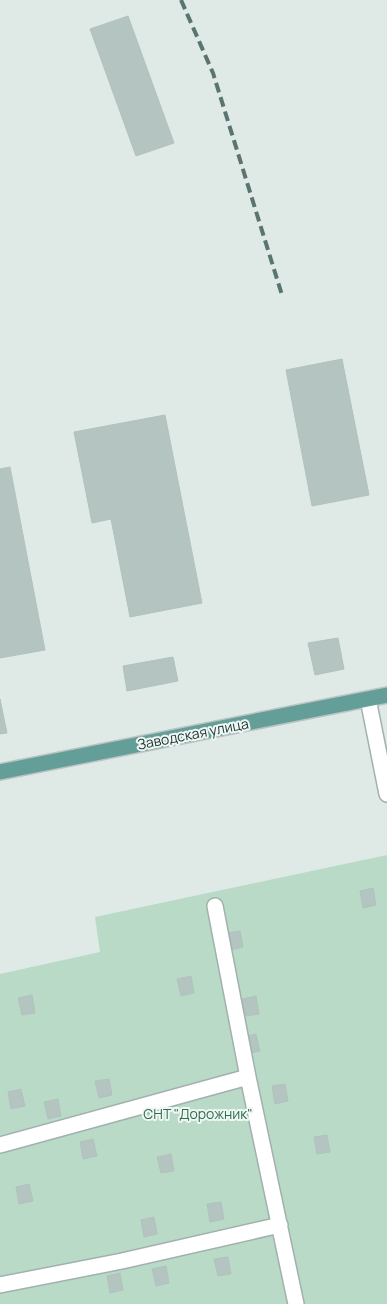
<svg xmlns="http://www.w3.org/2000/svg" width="387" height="1304" viewBox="0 0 387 1304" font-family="Manrope,sans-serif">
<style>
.green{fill:#b8dac6}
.building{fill:#b4c4c0;stroke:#b1c3be}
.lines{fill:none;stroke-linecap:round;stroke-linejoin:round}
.minor-casing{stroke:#a2b1ae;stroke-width:18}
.major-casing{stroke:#bcc4c3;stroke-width:18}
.minor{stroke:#fff;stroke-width:15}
.major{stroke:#649e98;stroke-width:15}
.rail{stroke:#5a7571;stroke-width:4;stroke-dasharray:10 5;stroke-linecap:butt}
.labels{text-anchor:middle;stroke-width:4;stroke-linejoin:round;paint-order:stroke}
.street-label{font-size:14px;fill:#203936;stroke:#eff6f4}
.park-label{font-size:14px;fill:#2c6e4f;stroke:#eff6f4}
</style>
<rect width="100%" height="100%" fill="#dfeae6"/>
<!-- green -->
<path class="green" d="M387 855V1304H0V974L100 952 95 917Z"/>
<!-- building -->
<path class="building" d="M128 16 174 143 136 156 90 29Z
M342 359 369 495 312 506 286 370Z
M165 415 202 603 130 617 111 519 92 523 74 432Z
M10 467 45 650 0 658V469Z
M338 638 344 669 315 675 308 643Z
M173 657 178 681 127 691 123 666Z
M0 699 7 733 0 734Z
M373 888 376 905 363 908 360 891Z
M240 931 243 947 230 950 227 933Z
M191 976 194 993 181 996 177 979Z
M32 995 35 1013 22 1015 18 998Z
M256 996 259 1014 246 1016 242 999Z
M256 1034 260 1051 246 1054 243 1037Z
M109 1079 112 1095 99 1098 95 1081Z
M285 1084 288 1101 275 1104 272 1086Z
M21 1089 25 1106 11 1109 8 1092Z
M58 1099 61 1116 48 1119 44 1102Z
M327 1135 330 1152 317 1154 314 1137Z
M93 1139 97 1156 83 1159 80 1142Z
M171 1154 174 1171 161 1173 157 1157Z
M29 1184 33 1201 19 1204 16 1187Z
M221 1202 224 1219 210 1222 207 1204Z
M154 1217 157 1234 144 1237 141 1220Z
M228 1257 231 1274 218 1276 214 1259Z
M166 1266 169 1283 156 1286 152 1269Z
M120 1273 123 1290 110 1293 107 1276Z"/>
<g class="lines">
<defs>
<path id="minor" d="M368 699 387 794
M215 906 248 1077 296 1304
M0 1145 248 1077
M0 1285 122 1261 280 1225"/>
<path id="major" d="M0 772 387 695"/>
</defs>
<!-- minor casing -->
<use href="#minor" class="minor-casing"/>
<!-- major casing -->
<use href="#major" class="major-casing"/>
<!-- minor -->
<use href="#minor" class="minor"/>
<!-- major -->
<use href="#major" class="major"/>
<!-- rail -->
<path class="rail" d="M181 0 213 73 282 295"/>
</g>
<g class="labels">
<!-- street labels -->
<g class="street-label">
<text transform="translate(193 734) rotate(-11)" y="5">Заводская улица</text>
</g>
<!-- park labels -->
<g class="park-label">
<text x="198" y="1119">СНТ "Дорожник"</text>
</g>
</g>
</svg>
